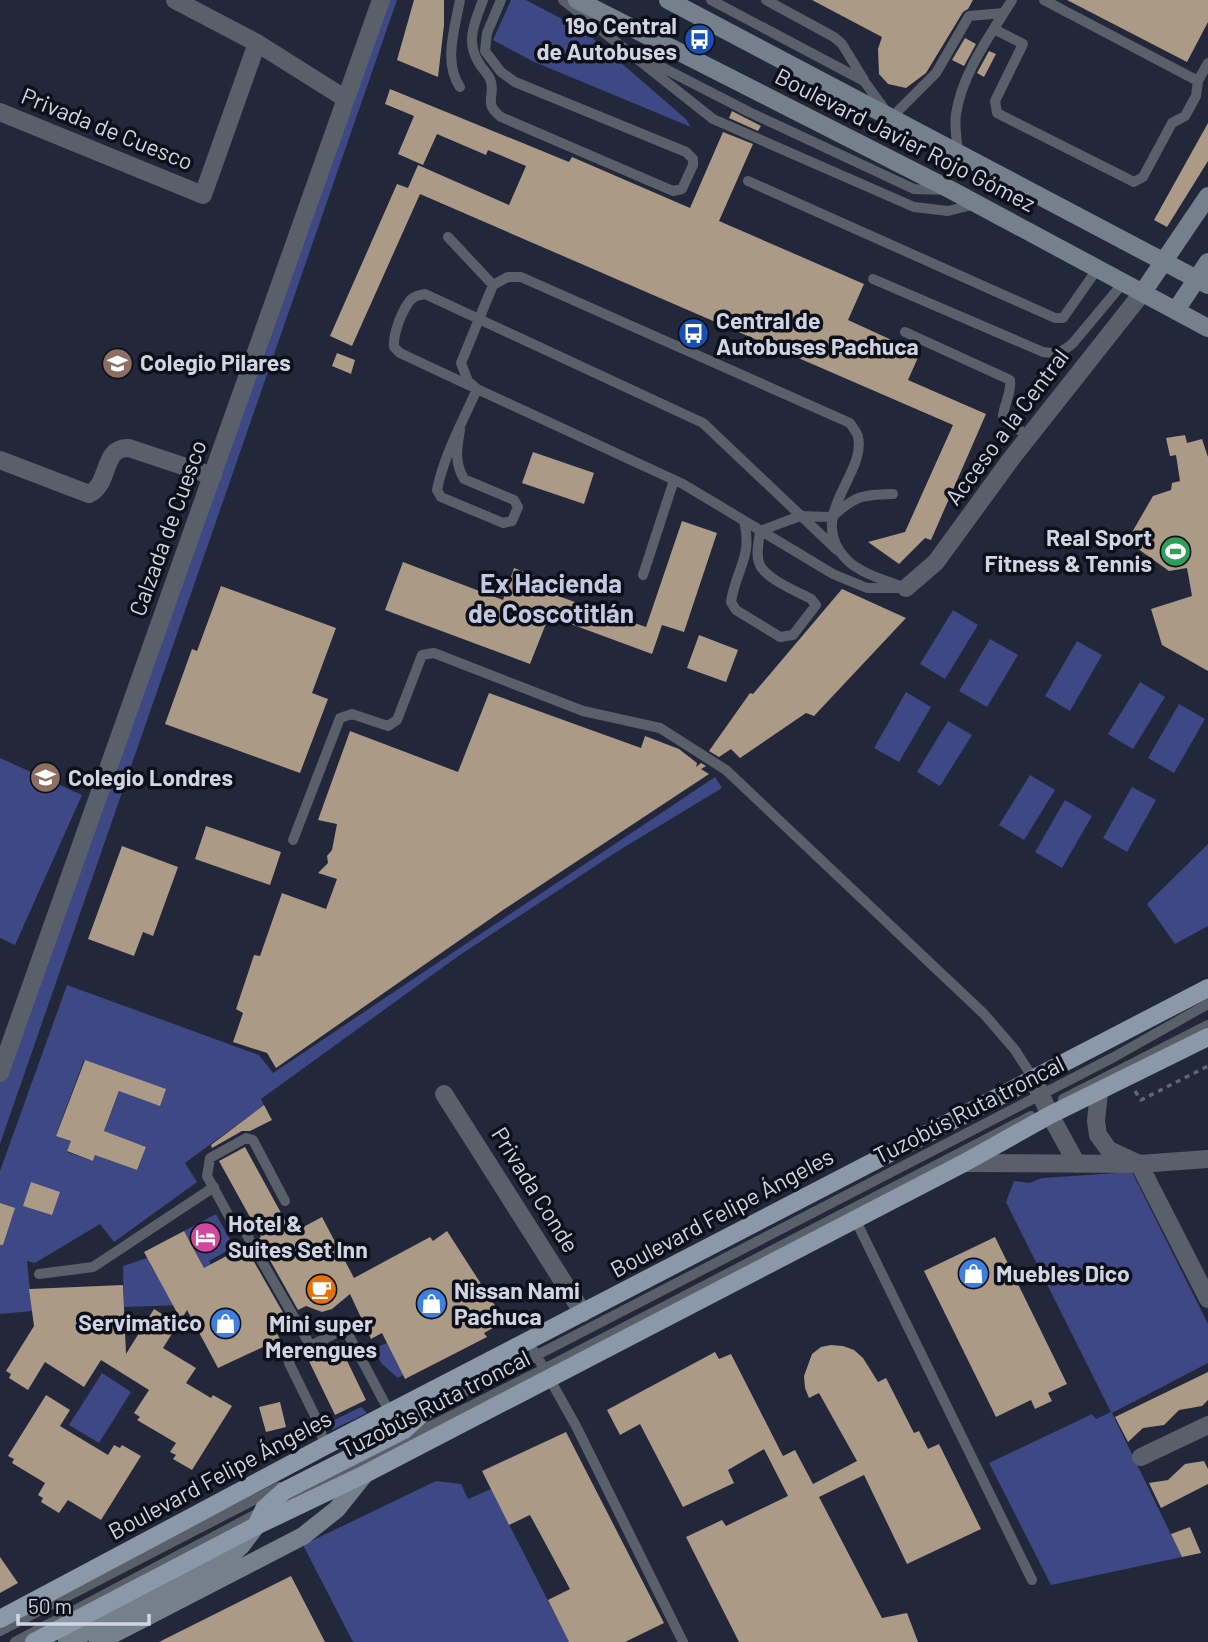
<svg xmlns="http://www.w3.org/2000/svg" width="1208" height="1642" viewBox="0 0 1208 1642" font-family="Barlow,sans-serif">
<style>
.green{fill:#3d4884;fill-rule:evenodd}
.building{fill:#ab9a85}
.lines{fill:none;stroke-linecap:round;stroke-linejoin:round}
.path{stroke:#616677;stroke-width:3.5;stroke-dasharray:5 5;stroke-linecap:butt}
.lane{stroke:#5a6069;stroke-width:10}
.street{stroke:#5a6069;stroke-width:18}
.secondary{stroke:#75808d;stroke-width:18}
.primary{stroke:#8a98a9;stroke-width:18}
.labels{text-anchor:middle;stroke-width:7;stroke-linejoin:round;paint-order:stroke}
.poi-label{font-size:23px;font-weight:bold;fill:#d1d5e1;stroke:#0e1019;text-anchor:start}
.street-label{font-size:23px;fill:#d1d5e1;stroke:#0e1019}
.quarter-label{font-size:26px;font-weight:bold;fill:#c2c9e2;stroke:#0e1019}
</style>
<rect width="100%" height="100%" fill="#22273a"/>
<!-- green -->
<path class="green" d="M383 0H397L0 1144V1079Z
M511 0H526L583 30 686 119 691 127 532 61 493 40Z
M953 610 978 625 945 679 920 664Z
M990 639 1018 655 987 707 959 691Z
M1077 641 1102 655 1070 711 1045 696Z
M1140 682 1165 697 1133 749 1108 734Z
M906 692 931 707 899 762 874 748Z
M1179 704 1205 719 1174 773 1148 758Z
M948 721 972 735 940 786 917 772Z
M0 758 82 795 15 945 0 938Z
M1030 775 1055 790 1024 840 999 825Z
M715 777 722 788 618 851 457 957 261 1099 264 1105 185 1163 197 1182 114 1242 100 1224 35 1263 27 1261 32 1311 0 1314V1171L67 985 259 1055 273 1073ZM84 1060 125 1076 93 1161 67 1152 71 1141 56 1135ZM112 1135 146 1147 137 1170 104 1158Z
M1132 787 1156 800 1127 852 1103 838Z
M1065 800 1092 816 1062 868 1035 852Z
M1208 844V926L1175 944 1147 904Z
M1132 1172 1208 1324V1363L1112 1413 1182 1557 1051 1585 989 1463 1092 1414 1096 1419 1111 1412 1006 1202 1014 1181 1029 1183 1042 1178Z
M216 1214 234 1247 209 1261 217 1276 184 1305 124 1307 123 1266 147 1258 169 1297 208 1275 184 1231Z
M387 1343 403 1375 398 1378 382 1364 373 1349Z
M102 1373 131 1392 99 1443 69 1425Z
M361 1407 367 1413 332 1430 331 1426 332 1421Z
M436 1481 461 1484 468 1499 491 1489 569 1642H353L303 1545Z"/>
<!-- building -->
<path class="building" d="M414 0H444V25L438 77 397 60Z
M812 0H973L968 9 963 12 926 73 906 88 888 84 879 74 878 49 882 37Z
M1067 0H1208V22L1187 62Z
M965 38 976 44 964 66 952 60Z
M989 51 996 54 984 77 977 73Z
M390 89 569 162 572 157 690 208 723 132 753 144 719 221 864 284 848 320 920 353 908 380 986 414 931 540 925 538 899 564 868 542 905 532 953 425 420 194 352 346 330 336 397 184 408 188 418 165 509 205 526 166 488 150 486 155 437 134 423 165 398 154 414 116 385 104Z
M732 111 761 126 758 131 729 118Z
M1208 123V161L1167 227 1154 220Z
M337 353 355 360 351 374 332 366Z
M1185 435 1187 443 1202 439 1208 457V671L1162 645 1151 609 1192 596 1187 568 1169 571 1127 541 1153 496 1171 490 1172 483 1180 481 1176 455 1170 456 1166 438Z
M533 452 594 473 584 504 522 483Z
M682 521 717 533 684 632 662 625 652 654 549 616 530 664 385 610 403 562 503 600 514 568 547 581 545 587 559 592 558 596 646 627Z
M221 586 336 628 312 693 328 699 300 773 165 724 192 649 197 651Z
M842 589 906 618 814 716 806 713 740 758 731 749 719 757 709 751 750 693 753 694Z
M699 635 738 650 726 682 687 668Z
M489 693 641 748 645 736 679 749 697 763 696 767 701 763 706 766 701 769 709 774 503 910 276 1068 267 1053 233 1042 243 1013 236 1009 254 955 260 956 282 893 326 909 337 879 318 873 328 863 327 856 332 850 337 824 318 820 350 731 458 772Z
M206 826 281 852 270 885 195 859Z
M122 846 178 867 153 936 143 932 134 956 88 939Z
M85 1060 166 1089 160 1106 119 1091 104 1131 146 1147 137 1170 95 1155 93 1161 67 1151 71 1141 56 1136Z
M264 1105 272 1120 250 1131H242L212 1148 211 1145Z
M245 1147 292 1233 322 1217 354 1278 430 1237 433 1241 447 1231 505 1321 484 1333 487 1337 405 1379 382 1333 371 1339 350 1294 332 1309 322 1312 306 1306 298 1310 258 1239 261 1237 219 1161Z
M31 1182 60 1192 52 1215 23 1206Z
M0 1203 15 1208 3 1245H0Z
M184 1231 204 1268 245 1246 285 1316 271 1323 280 1339 218 1368 187 1310 181 1320 144 1252Z
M995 1237 1067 1384 1048 1393 1052 1401 1035 1409 1031 1400 996 1417 924 1271Z
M123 1285 126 1354 154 1309 178 1324 163 1348 196 1368 186 1383 211 1398 213 1395 232 1406 192 1470 173 1459 176 1455 170 1452 176 1443 137 1420 140 1417 134 1413 149 1390 101 1360 84 1387 45 1362 28 1390 9 1378 11 1374 6 1371 34 1326 29 1289Z
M338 1342 366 1400 335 1415 307 1357Z
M831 1345 843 1346 854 1350 863 1358 878 1382 886 1378 914 1433 919 1431 928 1449 939 1444 981 1529 907 1564 864 1475 819 1497 882 1618 907 1613 918 1642H739L686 1537 722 1520 726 1526 788 1496 764 1449 728 1470 734 1483 683 1507 640 1424 620 1435 607 1410 715 1352 719 1359 731 1354 783 1456 795 1450 813 1484 857 1461 819 1393 809 1398 805 1388 804 1376 812 1354 821 1347Z
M1208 1372V1400L1202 1406 1179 1410 1164 1425 1143 1428 1128 1442 1115 1417Z
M46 1395 70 1410 60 1426 108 1455 114 1445 120 1448 122 1445 141 1456 101 1520 68 1500 59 1513 41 1502 43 1498 38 1495 45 1483 12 1463 14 1459 8 1456Z
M280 1402 286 1427 266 1432 259 1407Z
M566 1432 664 1623 625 1642H569L548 1600 570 1589 530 1515 509 1525 482 1471Z
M1204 1461 1208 1469V1484L1161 1508 1149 1483 1168 1480 1185 1464Z
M1190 1527 1201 1553 1182 1557 1171 1534Z
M0 1557 18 1583 0 1593Z
M291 1576 325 1642H159Z"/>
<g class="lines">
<!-- path -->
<path class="path" d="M1135 1091 1141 1100 1208 1066"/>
<!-- lane -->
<path class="lane" d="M483 0C475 22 465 41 479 63 482 69 490 75 491 82 495 98 483 103 501 117L673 191 682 189 693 165V159L686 152 515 82 501 72 485 51 487 33 501 0
M563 0 713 119 914 207 948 211 976 204
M711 0 864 81 891 118 936 73 969 16 1004 13
M766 0 834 37 842 44 864 80
M1044 0 1198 81 1208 63
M994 29 1023 44 995 101 997 113 1134 182 1143 177 1172 123 1185 116 1196 96 1198 81
M640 56 749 112 914 189 945 190
M460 87C443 63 455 27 460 0
M958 152C957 140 954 126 956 114 962 73 991 34 1012 0
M748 181 1055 318H1063L1098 268
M448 237 493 285
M508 277H521L850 423C852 427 857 432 858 437 867 474 804 517 847 560 861 574 888 581 906 588H867L833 574 683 484 477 389 468 381 461 363 493 285Z
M873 279 1043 352C1057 354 1063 352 1073 343L1124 282
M905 332 1010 380C1012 392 1004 404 1003 416L1028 437
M460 430C457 448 454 462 464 479L514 500 518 507 512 521 503 523 441 497 437 490C444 455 463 421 477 389L400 353 394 347C393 334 401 313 409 302 413 296 419 295 425 294L703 423 837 550
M744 521C753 557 736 569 731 602L736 610 780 637 793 635 816 605 811 599C798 592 766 579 760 565 755 555 759 542 760 531L800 516 832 517C856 495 861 495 893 494
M643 575 674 480
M293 840 340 718 352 714 388 726 397 720 422 655 434 653 583 711 660 728 726 770 984 1014 1015 1050 1033 1078
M1063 1099 1208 1025
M285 1201 253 1140 246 1138 210 1158 207 1176 230 1218 244 1230 310 1345
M855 1219 1032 1580
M39 1274 93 1267 214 1187
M534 1351 576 1426 683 1642
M429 1409 491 1379 1114 1057 1208 1004
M325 1446 318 1422 289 1363 292 1355 340 1331 348 1334 390 1413
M288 1498 544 1369 1031 1116
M0 1631 279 1487
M15 1642 262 1511"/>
<!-- street -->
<path class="street" d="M175 0 257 43 346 99
M0 112 203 195 257 43
M0 460 89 494C111 484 101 447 129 448L213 476
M906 588 936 562 1011 459 1143 292
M0 1073 381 0
M1033 1078 1050 1115 1077 1164
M1099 1092 1096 1121 1098 1135 1109 1150 1139 1164 1208 1299
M444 1094 583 1313
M964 1163 1139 1164 1208 1159
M1141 1457 1208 1425"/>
<!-- secondary -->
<path class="secondary" d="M577 0 951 190 1208 328
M668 0 1208 285
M1143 292 1208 196
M1176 310 1208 262
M67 1642 228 1558 241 1546 256 1526
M98 1642 303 1536 337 1509 365 1474"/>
<!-- primary -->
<path class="primary" d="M256 1526 264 1509 284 1491 404 1430 424 1412 438 1388
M0 1619 325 1446 1208 988
M34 1642 256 1526 365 1474 964 1163 1050 1115 1208 1037"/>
</g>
<!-- icons -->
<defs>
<symbol id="bus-disc" viewBox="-11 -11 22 22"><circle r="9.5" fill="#1a4fb4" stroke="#0e1019"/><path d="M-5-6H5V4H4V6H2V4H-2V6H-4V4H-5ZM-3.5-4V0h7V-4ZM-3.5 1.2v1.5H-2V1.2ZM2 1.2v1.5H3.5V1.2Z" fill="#fff"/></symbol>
<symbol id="school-disc" viewBox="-11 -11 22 22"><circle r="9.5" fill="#8d6e63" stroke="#0e1019"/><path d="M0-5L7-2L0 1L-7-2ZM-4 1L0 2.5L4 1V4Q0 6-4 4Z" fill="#fff"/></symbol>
<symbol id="stadium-disc" viewBox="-11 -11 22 22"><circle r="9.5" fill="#2e9e5b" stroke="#0e1019"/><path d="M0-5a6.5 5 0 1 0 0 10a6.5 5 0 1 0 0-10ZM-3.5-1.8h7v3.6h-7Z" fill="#fff"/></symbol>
<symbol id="hotel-disc" viewBox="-11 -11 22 22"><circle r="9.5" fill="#d1479c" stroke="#0e1019"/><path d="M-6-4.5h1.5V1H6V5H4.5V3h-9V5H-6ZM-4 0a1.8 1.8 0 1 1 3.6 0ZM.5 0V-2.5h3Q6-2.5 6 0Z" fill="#fff"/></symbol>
<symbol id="shop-disc" viewBox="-11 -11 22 22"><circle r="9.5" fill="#3f7fe0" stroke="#0e1019"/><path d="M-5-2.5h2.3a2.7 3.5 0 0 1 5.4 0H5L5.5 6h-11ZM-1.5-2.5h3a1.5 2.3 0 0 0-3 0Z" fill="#fff"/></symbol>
<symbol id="cafe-disc" viewBox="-11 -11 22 22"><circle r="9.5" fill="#e8710a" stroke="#0e1019"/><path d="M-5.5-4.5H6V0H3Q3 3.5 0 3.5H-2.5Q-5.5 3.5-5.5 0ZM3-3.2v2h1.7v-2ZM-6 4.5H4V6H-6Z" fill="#fff"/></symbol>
</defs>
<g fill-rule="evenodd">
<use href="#bus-disc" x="682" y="22" width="35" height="35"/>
<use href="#bus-disc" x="676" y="316" width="35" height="35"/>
<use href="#school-disc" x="100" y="346" width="35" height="35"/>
<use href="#stadium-disc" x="1158" y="534" width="35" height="35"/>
<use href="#school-disc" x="28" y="760" width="35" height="35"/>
<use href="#hotel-disc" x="188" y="1220" width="35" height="35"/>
<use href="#shop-disc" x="956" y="1256" width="35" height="35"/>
<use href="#cafe-disc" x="304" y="1272" width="35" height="35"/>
<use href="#shop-disc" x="414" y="1286" width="35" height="35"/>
<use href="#shop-disc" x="208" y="1306" width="35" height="35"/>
</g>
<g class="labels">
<!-- poi labels -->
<g class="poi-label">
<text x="677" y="34" text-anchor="end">19o Central<tspan x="677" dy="26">de Autobuses</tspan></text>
<text x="716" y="329">Central de<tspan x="716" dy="26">Autobuses Pachuca</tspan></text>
<text x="140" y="371">Colegio Pilares</text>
<text x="1152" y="546" text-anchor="end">Real Sport<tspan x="1152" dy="26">Fitness &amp; Tennis</tspan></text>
<text x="68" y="786">Colegio Londres</text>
<text x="228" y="1232">Hotel &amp;<tspan x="228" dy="26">Suites Set Inn</tspan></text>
<text x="996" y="1282">Muebles Dico</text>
<text x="454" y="1299">Nissan Nami<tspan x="454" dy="26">Pachuca</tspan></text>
<text x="202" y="1331" text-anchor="end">Servimatico</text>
<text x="321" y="1332" text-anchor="middle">Mini super<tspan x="321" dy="26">Merengues</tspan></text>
</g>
<!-- street labels -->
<g class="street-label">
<text transform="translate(107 129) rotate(22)" y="8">Privada de Cuesco</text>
<text transform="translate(905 140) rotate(27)" y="8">Boulevard Javier Rojo Gómez</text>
<text transform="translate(1007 427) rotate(-53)" y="8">Acceso a la Central</text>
<text transform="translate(168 528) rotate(-70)" y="8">Calzada de Cuesco</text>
<text transform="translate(969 1110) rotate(-27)" y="8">Tuzobús Ruta troncal</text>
<text transform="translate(535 1190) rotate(58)" y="8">Privada Conde</text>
<text transform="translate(722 1213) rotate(-28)" y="8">Boulevard Felipe Ángeles</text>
<text transform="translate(435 1404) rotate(-27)" y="8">Tuzobús Ruta troncal</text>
<text transform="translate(220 1475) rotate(-28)" y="8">Boulevard Felipe Ángeles</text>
</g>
<!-- quarter labels -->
<g class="quarter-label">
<text x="551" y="593">Ex Hacienda<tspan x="551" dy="30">de Coscotitlán</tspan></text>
</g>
</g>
<!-- scale -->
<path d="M18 1614v10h131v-10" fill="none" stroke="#d1d5e1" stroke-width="3.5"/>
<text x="28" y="1614" font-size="21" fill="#d1d5e1" stroke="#0e1019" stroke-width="5" paint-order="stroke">50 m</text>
</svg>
